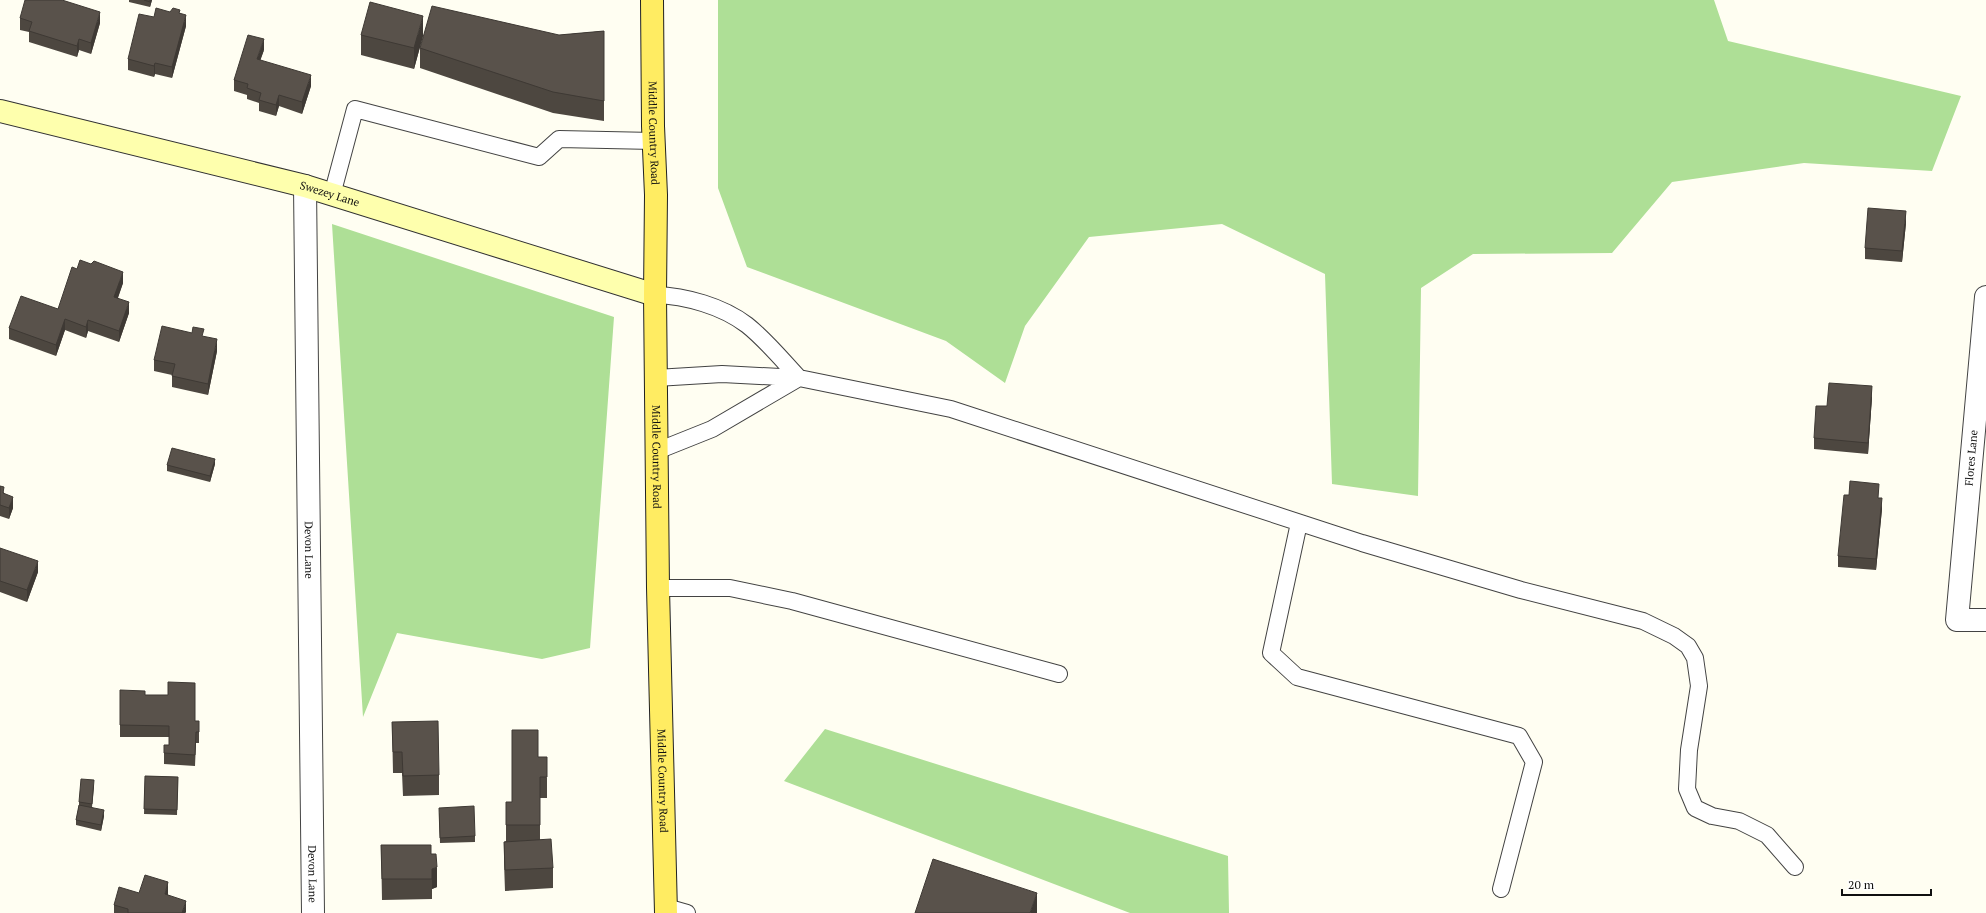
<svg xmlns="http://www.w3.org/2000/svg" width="1986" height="913" viewBox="0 0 1986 913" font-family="'PT Serif',serif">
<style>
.forest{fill:#aedf96}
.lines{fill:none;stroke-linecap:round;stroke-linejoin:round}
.lane-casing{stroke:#434343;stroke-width:18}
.street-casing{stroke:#434343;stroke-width:24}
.secondary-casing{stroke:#323232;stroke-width:24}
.primary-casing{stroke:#212121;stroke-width:24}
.lane{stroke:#fff;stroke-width:16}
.street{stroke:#fff;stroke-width:22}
.secondary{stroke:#feffad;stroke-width:22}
.primary{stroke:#ffec62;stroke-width:22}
.wall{fill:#4d4740}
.shaded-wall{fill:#3e3934}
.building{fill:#59524b;stroke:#3e3934}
.labels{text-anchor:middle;stroke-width:4;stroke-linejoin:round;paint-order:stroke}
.street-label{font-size:11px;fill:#101010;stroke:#fff}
</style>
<rect width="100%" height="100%" fill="#fffef2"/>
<!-- forest -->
<path class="forest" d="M718 0H1714L1728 41 1961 96 1932 171 1804 163 1672 182 1612 253 1473 254 1421 288 1418 496 1332 484 1325 274 1222 224 1089 237 1025 326 1005 383 946 341 747 267 718 188Z
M332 224 614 317 590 648 542 659 397 633 363 717Z
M825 729 1228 856 1229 913H1130L784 781Z"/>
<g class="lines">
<defs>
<path id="lane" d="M332 195 355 109 539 157 559 139 654 141
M655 295C686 296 722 306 747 325 766 340 783 361 799 378L712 429 657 451
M656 378 722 374 799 378 951 409 1362 543 1521 590 1643 621 1674 636 1688 646 1695 658 1699 686 1689 750 1687 789 1695 808 1712 816 1739 821 1767 835 1795 867
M1299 523 1271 653 1297 677 1519 736 1534 762 1501 889
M658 588H730L792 601 1059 674
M666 907 687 913"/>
<g id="street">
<path id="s1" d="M305 186 313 913"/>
<path d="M1986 297 1957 620H1986"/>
</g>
<g id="secondary">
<path id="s2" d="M0 111 305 186 655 295"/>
</g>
<g id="primary">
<path id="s3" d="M652 0 653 126 656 195 655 295 658 588 666 913"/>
</g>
</defs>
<!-- lane casing -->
<use href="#lane" class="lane-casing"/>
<!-- street casing -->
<use href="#street" class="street-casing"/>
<!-- secondary casing -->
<use href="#secondary" class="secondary-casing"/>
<!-- primary casing -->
<use href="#primary" class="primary-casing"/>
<!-- lane -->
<use href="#lane" class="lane"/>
<!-- street -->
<use href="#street" class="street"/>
<!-- secondary -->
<use href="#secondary" class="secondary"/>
<!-- primary -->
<use href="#primary" class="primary"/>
</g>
<!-- wall -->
<path class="wall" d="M129 0H152L150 7 129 2Z
M170 12 180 13 186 26 172 78 155 74 154 77 128 70V59L154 17Z
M20 18 100 23 91 54 79 50 77 57 29 42V32L20 30Z
M604 31V121L553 113 420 68V48Z
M361 35 423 36 414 69 361 55Z
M264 50 260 60 311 86 302 114 279 106 276 116 259 111V103L247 99V95L234 91V80Z
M1906 223 1902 262 1865 259V248Z
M77 269 123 283 118 298 129 313 119 342 88 331 86 338 65 330 56 356 9 339V328L58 309Z
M217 351 208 395 172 387V375L154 371V360Z
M1872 397 1868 454 1814 449V438L1827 406Z
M215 464 210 482 167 471V465Z
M0 486 13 508 9 519 0 516Z
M1879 498 1882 509 1876 570 1838 567V556Z
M0 548 38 572 27 602 0 592Z
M120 690 145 695 195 721H199V743H196L195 766 164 764V745H169V737H120Z
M392 722 439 775V795L403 796 402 773H393Z
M538 757 547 778V798H540V840L553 868V888L505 891 504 862V842L506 841V802H512Z
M145 776 178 777 177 815 144 814Z
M94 786 92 807 104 816 101 831 76 825V820L79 805V802Z
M439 813 475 836V842L440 843Z
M381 845 431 854 437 887 432 889V899L382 900Z
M139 893H168V895L186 912 185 913H114V905Z"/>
<!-- shaded-wall -->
<path class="shaded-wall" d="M150 0H152L150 7Z
M100 12V23L91 54V43Z
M186 15V26L172 78V67Z
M423 16V36L414 69V48Z
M79 39V50L77 57V46Z
M264 39V50L257 70V59Z
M155 63V74L154 77V66Z
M311 75V86L302 114V102Z
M279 95V106L276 116V105Z
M1906 211V223L1902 262V251Z
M123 272V283L114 308V297Z
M129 302V313L119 342V331Z
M65 319V330L56 356V345Z
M88 320V331L86 338V327Z
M217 339V351L208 395V384Z
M1872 386V397L1868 454V443Z
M215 459V464L210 482V476Z
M13 497V508L9 519V508Z
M1882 498V509L1876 570V559Z
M38 561V572L27 602V590Z
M104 810V816L101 831V825Z
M437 867V887L432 889V869Z
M168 882V893L165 905V894Z
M1037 893V913H1030Z
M186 901V912L185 913H182Z"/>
<!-- building -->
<path class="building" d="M25 0H62L100 12 91 43 79 39 77 46 29 31 32 22 20 18Z
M144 0H150V2Z
M370 2 423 16 414 48 361 35Z
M432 6 559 35 604 31V101L553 92 420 48Z
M156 8 170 12 173 8 180 10 179 13 186 15 172 67 155 63 154 66 128 59 139 14 154 17Z
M248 35 264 39 257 59 311 75 302 102 279 95 276 105 259 100 261 93 247 88 248 84 234 80Z
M1868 208 1906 211 1902 251 1865 248Z
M80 260 91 264 94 261 123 272 114 297 129 302 119 331 88 320 86 327 65 319 56 345 9 328 21 296 58 309 72 267 77 269Z
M162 326 192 333 193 327 204 329 202 336 217 339 208 384 172 376 175 364 154 360Z
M1829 383 1872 386 1868 443 1814 438 1816 406H1827Z
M172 448 215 459 210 476 167 465Z
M1850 481 1879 484 1878 498H1882L1876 559 1838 556 1844 495H1849Z
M0 486 4 487 3 493 13 497 9 508 0 505Z
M0 548 38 561 27 590 0 581Z
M168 682 195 683V721H199V732H196L195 755 164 753V745H169V726L120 725V690L145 691V695H168Z
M438 721 439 775 403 776 402 752H393L392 722Z
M512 730H538V757H547V777H540V825H506V802H512Z
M145 776 178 777 177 810 144 809Z
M81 779 94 780 92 804 79 802Z
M79 805 104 810 101 825 76 820Z
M474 806 475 836 440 838 439 808Z
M551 839 553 868 505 870 504 842Z
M381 845H431V854H436L437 867 432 869V879H382Z
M933 859 1037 893 1030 913H915Z
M145 875 168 882 165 894 186 901 182 913H128V909L114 905 119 887 139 893Z"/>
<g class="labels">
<!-- street labels -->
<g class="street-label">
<text dy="4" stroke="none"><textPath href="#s3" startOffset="133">Middle Country Road</textPath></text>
<text dy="4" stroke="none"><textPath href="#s2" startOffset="340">Swezey Lane</textPath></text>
<text dy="4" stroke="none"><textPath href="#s3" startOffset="457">Middle Country Road</textPath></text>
<text transform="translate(1971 458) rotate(-85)" y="4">Flores Lane</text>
<text dy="4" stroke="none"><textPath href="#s1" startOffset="364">Devon Lane</textPath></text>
<text dy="4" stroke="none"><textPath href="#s3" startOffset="781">Middle Country Road</textPath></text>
<text dy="4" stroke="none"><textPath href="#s1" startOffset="688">Devon Lane</textPath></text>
</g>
</g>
<!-- scale -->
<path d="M1842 889v6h89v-6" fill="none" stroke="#101010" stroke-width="2"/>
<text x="1848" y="889" font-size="12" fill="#101010" stroke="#ffffff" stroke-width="3" paint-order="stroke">20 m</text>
</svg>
